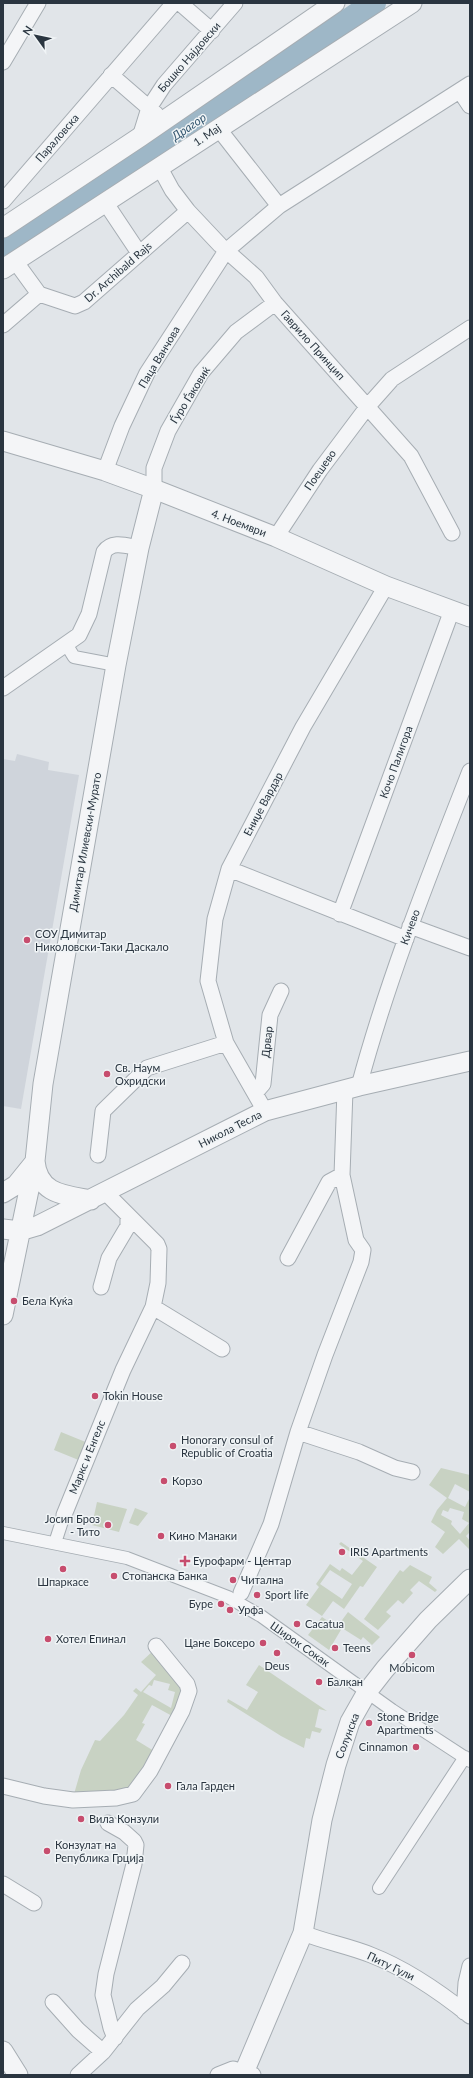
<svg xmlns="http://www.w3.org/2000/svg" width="473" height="2078" viewBox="0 0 473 2078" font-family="Lato,sans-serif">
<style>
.built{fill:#cfd4db}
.green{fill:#c8d2c3;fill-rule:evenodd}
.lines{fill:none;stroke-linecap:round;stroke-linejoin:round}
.river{stroke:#9eb7c7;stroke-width:24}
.pedestrian-casing{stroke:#a6adb3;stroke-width:14}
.minor-casing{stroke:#a6adb3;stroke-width:17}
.tertiary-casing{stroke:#a6adb3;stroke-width:21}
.pedestrian{stroke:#f4f5f7;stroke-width:12}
.minor{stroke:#f4f5f7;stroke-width:15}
.tertiary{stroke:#f4f5f7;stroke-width:19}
.poi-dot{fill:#c74d6e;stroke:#f0f4f6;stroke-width:1.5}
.labels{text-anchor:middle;stroke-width:3;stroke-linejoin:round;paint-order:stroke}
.street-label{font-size:11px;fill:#2a3540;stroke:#f0f4f6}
.poi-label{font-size:11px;fill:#2a3540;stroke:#f0f4f6;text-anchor:start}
.water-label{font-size:12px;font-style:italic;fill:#365871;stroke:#f0f4f6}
</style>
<rect width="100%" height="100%" fill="#e1e5e9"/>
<!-- built -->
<path class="built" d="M17 754 49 762 48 770 79 775 21 1109 3 1106V759L15 761Z"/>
<!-- green -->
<path class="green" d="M61 1432 88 1443 81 1461 54 1450Z
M441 1468 470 1475V1492L455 1484 448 1498 465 1507 470 1497V1532L466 1536 470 1541V1550L459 1539 443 1554 435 1547 445 1532 431 1522 437 1510 447 1498 429 1485ZM450 1508 464 1512 462 1519 469 1523 460 1534 451 1524 452 1521 441 1515 443 1510 448 1512Z
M97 1502 127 1509 119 1532 92 1525Z
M135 1508 148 1513 138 1526 129 1523Z
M341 1542 377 1567 363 1587 360 1586 344 1609 333 1601 322 1616 306 1605 319 1587 316 1584 330 1564 340 1571 342 1568 352 1575 363 1561 339 1544ZM330 1570 352 1584 342 1599 320 1584Z
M410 1565 432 1577 429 1583 437 1590 435 1592 419 1581 410 1590 413 1593 403 1604 398 1600 386 1612 391 1616 378 1630 364 1619 400 1570 403 1572Z
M348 1612 380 1637 372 1645 363 1637 361 1640 342 1628 329 1650 308 1635 322 1617 337 1627Z
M154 1650 184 1687 174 1717 152 1705 142 1723 145 1724 136 1740 154 1751 128 1790 74 1794 81 1770 95 1740 100 1741 124 1715 138 1695 133 1691 136 1688 141 1692 156 1675 141 1662ZM154 1680 170 1684 168 1690 175 1692 171 1708 143 1692 149 1685 152 1686Z
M259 1665 327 1711 319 1709 315 1727 322 1729 320 1733 312 1731 310 1739 306 1738 304 1748 281 1736 227 1702 228 1699 247 1710 258 1692 246 1685Z"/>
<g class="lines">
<!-- river -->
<path class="river" d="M3 251 215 111 374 3"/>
<defs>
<path id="pedestrian" d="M66 644 74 657 116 665
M3 1533 127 1558 228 1597 261 1616 392 1710 470 1761
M55 1543 64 1515
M379 1888 465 1757"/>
<path id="minor" d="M180 3 212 31
M3 62 38 3
M111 75 156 114
M460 91 470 106
M218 128 279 206
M140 137 149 108 164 85 235 3
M160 168 172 190 188 211 220 245 256 277 275 303 411 456 452 533
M3 201 174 3
M105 202 139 253
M15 261 39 294
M3 325 39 294 75 306 84 302 188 211
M105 471 122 426 147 373 226 251 279 206 470 84
M154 489V468L168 431 201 373 236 332 275 303
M276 537 320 470 368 406 392 379 470 328
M3 688 79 635 89 614 104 552C112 540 127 546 139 548
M229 869 406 939
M340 914 452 610
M410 926 470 948
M359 1086C388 978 429 876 470 771
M256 1092 263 1084 270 1015 281 991
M265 1111 226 1043 208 981 215 919 229 869 303 727 386 586
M98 1155 103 1111 147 1068 226 1043
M288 1258 329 1182 342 1175
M101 1287 109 1258 128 1226V1215
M153 1307 222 1349
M298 1432 359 1452 395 1468 412 1472
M64 1515 123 1370 153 1307 158 1283 159 1249 157 1244 106 1193
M241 1593 271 1524 298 1432 325 1355 361 1262 363 1250 356 1240 342 1175 345 1090
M3 1786 44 1796 73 1800 116 1798 133 1794 150 1771 182 1711 189 1691 187 1684 156 1646
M108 1823 124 1832 134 1841 136 1845 134 1864 106 1974 103 1995 111 2028 115 2038
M3 1884 34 1903
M303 1933C325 1942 349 1946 371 1955 407 1969 440 1992 470 2016
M53 2002 78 2030 103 2052
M464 2012 466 1983 470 1966
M78 2075 103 2052 137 2009 163 1986 182 1963
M218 2075 233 2069 253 2075"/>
<path id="tertiary" d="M3 228 140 137 335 3
M3 269 412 3
M3 441 105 471 154 489 276 537 386 586 470 617
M35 1161C38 1194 64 1195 91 1200
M3 1193 16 1185 33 1164
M3 1229 20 1231 37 1226 265 1111 359 1086 470 1061
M3 1315 35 1161 43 1084 116 665 139 548 154 489
M3 2051 18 2075
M243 2075 303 1933 322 1820 336 1765 350 1722 367 1692 385 1669 428 1620 470 1579"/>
</defs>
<!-- pedestrian casing -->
<use href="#pedestrian" class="pedestrian-casing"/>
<!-- minor casing -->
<use href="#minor" class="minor-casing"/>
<!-- tertiary casing -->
<use href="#tertiary" class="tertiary-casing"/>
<!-- pedestrian -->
<use href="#pedestrian" class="pedestrian"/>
<!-- minor -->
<use href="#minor" class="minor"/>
<!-- tertiary -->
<use href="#tertiary" class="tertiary"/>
</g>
<!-- markers -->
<g class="poi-dot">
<circle cx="27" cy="940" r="4"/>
<circle cx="107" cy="1074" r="4"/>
<circle cx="14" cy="1301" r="4"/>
<circle cx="95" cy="1396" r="4"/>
<circle cx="173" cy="1446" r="4"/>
<circle cx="164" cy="1481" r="4"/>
<circle cx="108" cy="1525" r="4"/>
<circle cx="161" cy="1536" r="4"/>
<circle cx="342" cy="1552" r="4"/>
<path d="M183 1555h4v4h4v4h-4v4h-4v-4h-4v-4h4z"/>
<circle cx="63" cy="1569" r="4"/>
<circle cx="114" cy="1576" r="4"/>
<circle cx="233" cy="1580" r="4"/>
<circle cx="257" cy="1595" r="4"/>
<circle cx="221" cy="1604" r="4"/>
<circle cx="230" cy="1610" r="4"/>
<circle cx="297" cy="1624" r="4"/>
<circle cx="48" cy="1639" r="4"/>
<circle cx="263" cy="1643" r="4"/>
<circle cx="335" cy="1648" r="4"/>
<circle cx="277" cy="1653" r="4"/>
<circle cx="412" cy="1655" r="4"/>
<circle cx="319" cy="1682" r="4"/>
<circle cx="369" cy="1723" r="4"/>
<circle cx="416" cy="1747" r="4"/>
<circle cx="168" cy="1786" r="4"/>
<circle cx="81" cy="1819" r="4"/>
<circle cx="47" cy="1851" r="4"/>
</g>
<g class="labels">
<!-- street labels -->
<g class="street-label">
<text transform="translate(189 57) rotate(-49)" y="4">Бошко Најдовски</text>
<text transform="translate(207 135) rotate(-34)" y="4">1. Мај</text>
<text transform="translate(57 138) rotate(-49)" y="4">Параловска</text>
<text transform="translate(118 272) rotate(-41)" y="4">Dr. Archibald Rajs</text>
<text transform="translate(313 345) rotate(48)" y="4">Гаврило Принцип</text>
<text transform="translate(159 357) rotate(-59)" y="4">Паца Ванчова</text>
<text transform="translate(190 395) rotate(-58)" y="4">Ѓуро Ѓаковиќ</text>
<text transform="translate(320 470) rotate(-55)" y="4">Поешево</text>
<text transform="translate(239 523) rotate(21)" y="4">4. Ноември</text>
<text transform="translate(396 762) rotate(-70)" y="4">Кочо Палигора</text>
<text transform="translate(263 804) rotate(-62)" y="4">Ениџе Вардар</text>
<text transform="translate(85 842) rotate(-80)" y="4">Димитар Илиевски-Мурато</text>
<text transform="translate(410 927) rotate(-70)" y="4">Кичево</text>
<text transform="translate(267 1042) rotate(-84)" y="4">Дрвар</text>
<text transform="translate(230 1129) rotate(-27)" y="4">Никола Тесла</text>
<text transform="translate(87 1457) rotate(-68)" y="4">Маркс и Енгелс</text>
<text transform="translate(300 1644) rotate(35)" y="4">Широк Сокак</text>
<text transform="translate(347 1736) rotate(-69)" y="4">Солунска</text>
<text transform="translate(391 1966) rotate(26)" y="4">Питу Гули</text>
</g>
<!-- poi labels -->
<g class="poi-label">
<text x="35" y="938">СОУ Димитар<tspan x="35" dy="13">Николовски-Таки Даскало</tspan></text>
<text x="115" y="1072">Св. Наум<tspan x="115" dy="13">Охридски</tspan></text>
<text x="22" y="1305">Бела Куќа</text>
<text x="103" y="1400">Tokin House</text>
<text x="181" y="1444">Honorary consul of<tspan x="181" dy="13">Republic of Croatia</tspan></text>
<text x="172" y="1485">Корзо</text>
<text x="100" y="1523" text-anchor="end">Јосип Броз<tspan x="100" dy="13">- Тито</tspan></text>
<text x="169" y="1540">Кино Манаки</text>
<text x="350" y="1556">IRIS Apartments</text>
<text x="193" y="1565">Еурофарм - Центар</text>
<text x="122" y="1580">Стопанска Банка</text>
<text x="241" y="1584">Читална</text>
<text x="63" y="1586" text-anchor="middle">Шпаркасе</text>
<text x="265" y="1599">Sport life</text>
<text x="213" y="1608" text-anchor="end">Буре</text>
<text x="238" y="1614">Урфа</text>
<text x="305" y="1628">Cacatua</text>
<text x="56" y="1643">Хотел Епинал</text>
<text x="255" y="1647" text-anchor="end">Цане Боксеро</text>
<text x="343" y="1652">Teens</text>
<text x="277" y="1670" text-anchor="middle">Deus</text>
<text x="412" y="1672" text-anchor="middle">Mobicom</text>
<text x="327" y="1686">Балкан</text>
<text x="377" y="1721">Stone Bridge<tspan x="377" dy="13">Apartments</tspan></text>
<text x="408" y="1751" text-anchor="end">Cinnamon</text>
<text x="176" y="1790">Гала Гарден</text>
<text x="89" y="1823">Вила Конзули</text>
<text x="55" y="1849">Конзулат на<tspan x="55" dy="13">Република Грција</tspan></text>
</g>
<!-- water labels -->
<g class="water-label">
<text transform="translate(189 127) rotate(-34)" y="4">Драгор</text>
</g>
</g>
<!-- border -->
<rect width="473" height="2078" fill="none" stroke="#2a3540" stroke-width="8"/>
<!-- north arrow -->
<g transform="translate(36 36) rotate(303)" stroke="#f0f4f6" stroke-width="3" paint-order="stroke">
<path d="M0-3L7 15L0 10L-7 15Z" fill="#2a3540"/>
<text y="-6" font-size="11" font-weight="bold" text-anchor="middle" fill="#2a3540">N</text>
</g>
</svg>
